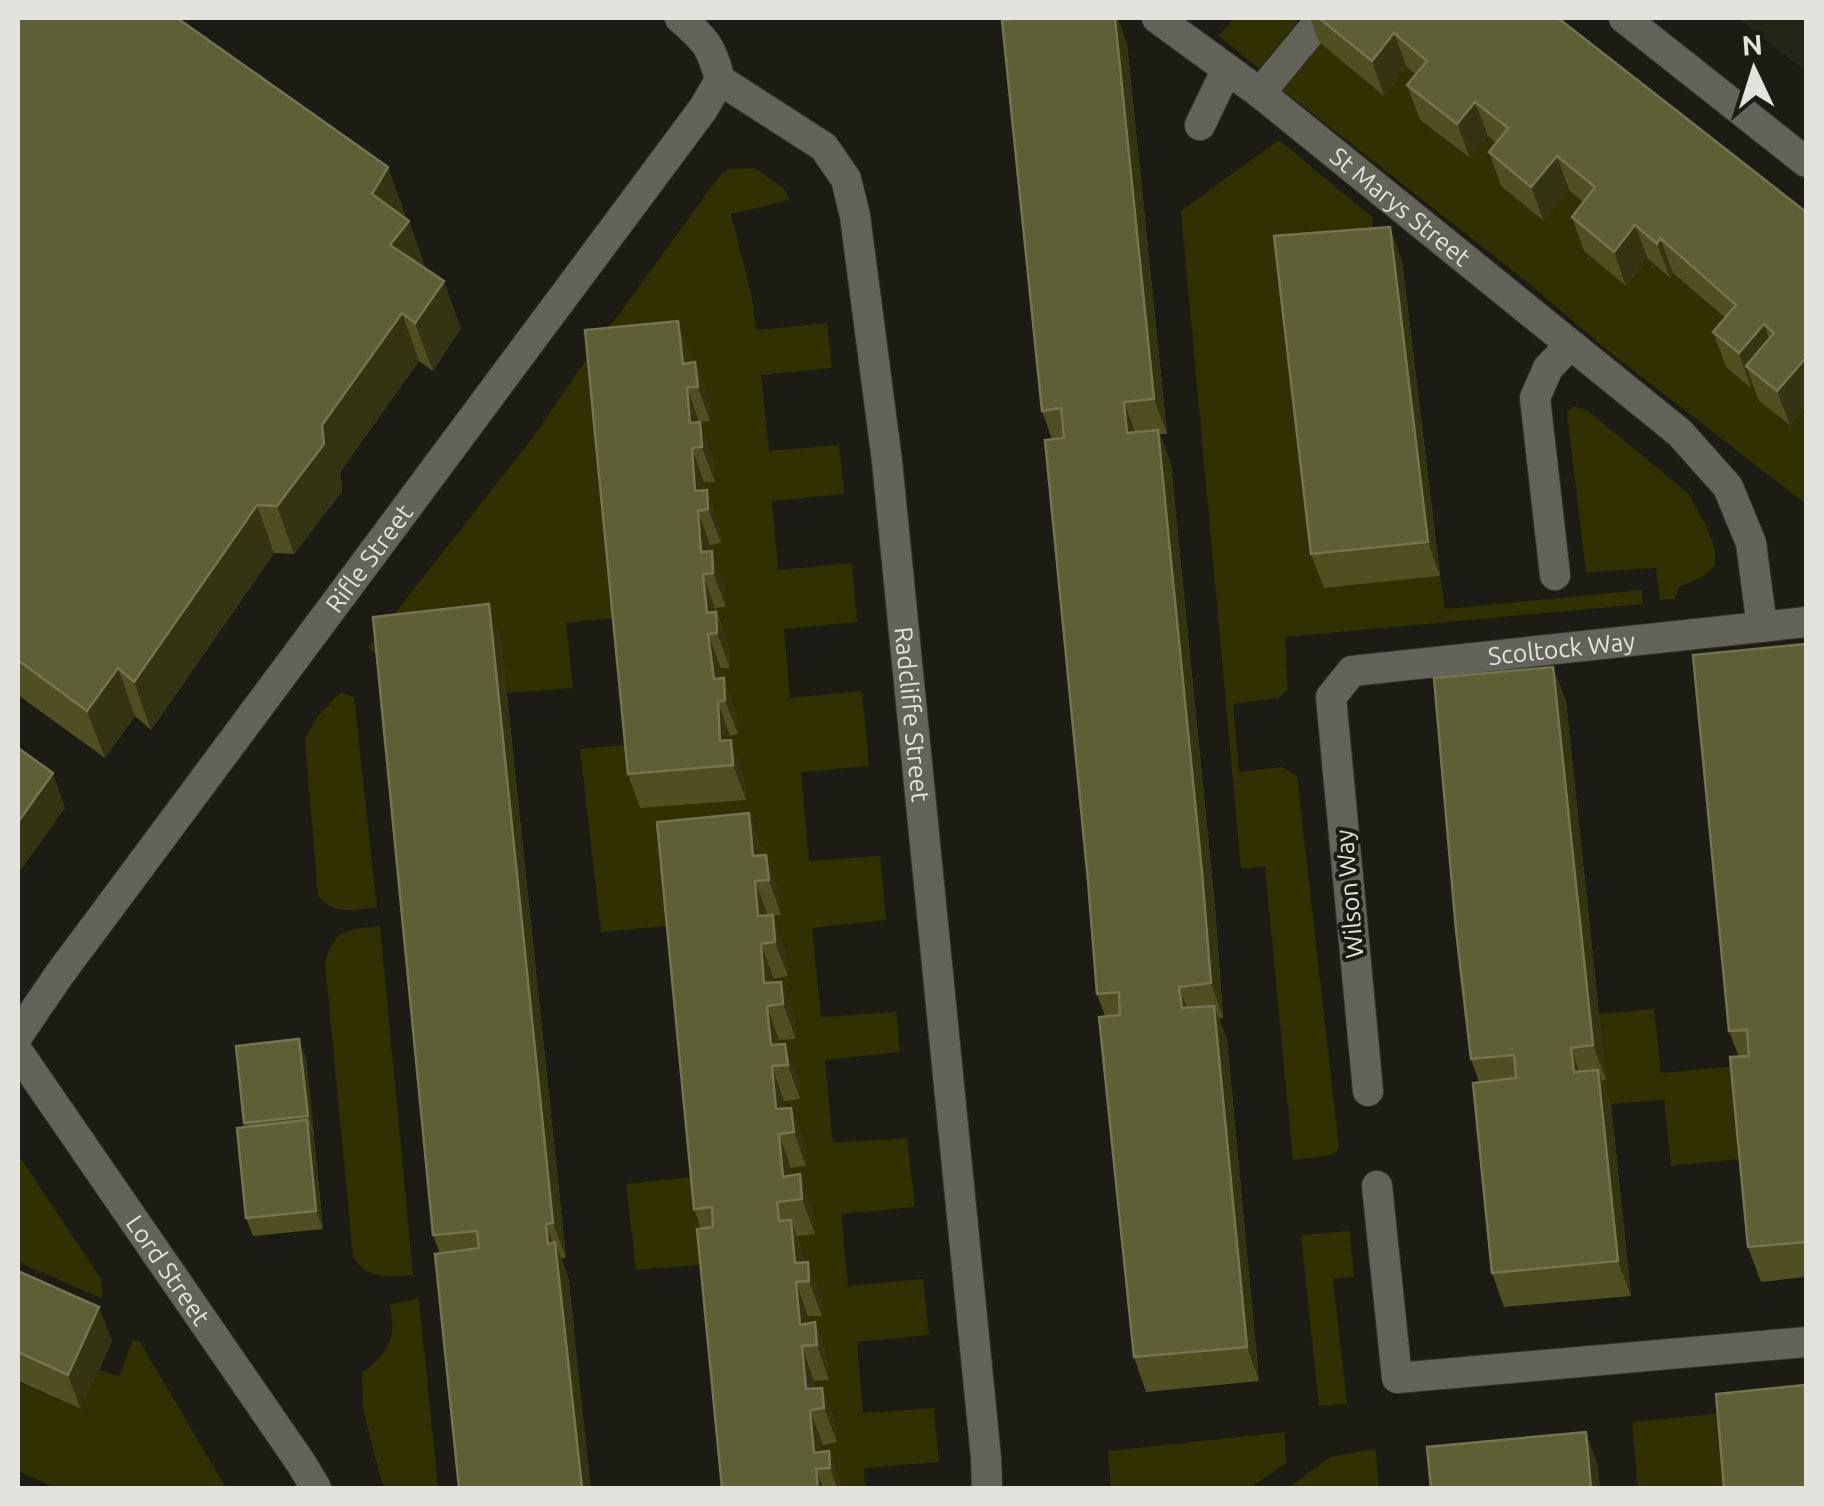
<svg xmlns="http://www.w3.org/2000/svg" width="1824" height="1506" viewBox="0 0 1824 1506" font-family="Ubuntu,sans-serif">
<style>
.built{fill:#252517}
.green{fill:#313000}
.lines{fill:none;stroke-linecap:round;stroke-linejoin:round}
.service-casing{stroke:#373732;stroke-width:32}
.minor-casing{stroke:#373732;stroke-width:32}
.service{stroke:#63635a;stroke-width:30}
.minor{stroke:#63635a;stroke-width:30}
.wall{fill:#4f4f21}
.shaded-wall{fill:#343413}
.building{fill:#5f5f36;stroke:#747450;stroke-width:2.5}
.labels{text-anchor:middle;stroke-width:8;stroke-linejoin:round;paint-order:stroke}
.street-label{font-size:25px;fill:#e3e3de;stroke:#1c1c14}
</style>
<rect width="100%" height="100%" fill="#1c1c14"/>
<!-- built -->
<path class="built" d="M1738 18H1806V71Z"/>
<!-- green -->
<path class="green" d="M1234 18H1300L1259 69 1219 36Z
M1319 42 1384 95 1407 67 1440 96 1420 120 1469 158 1488 136 1521 162 1543 221 1569 190 1608 222 1626 286 1648 259 1669 278 1673 273 1749 340 1776 358 1806 406V504L1607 350 1527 282 1280 88Z
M1279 140 1372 217 1377 263 1324 588 1440 576 1445 609 1642 590 1643 604 1285 637 1288 690 1278 698 1233 704 1239 772 1282 767 1297 776 1339 1148 1332 1155 1293 1160 1265 866 1241 869 1181 211Z
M755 168 783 188 790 200 731 214 752 297 756 330 827 323 832 368 761 375 769 451 839 445 844 494 772 501 778 570 852 563 857 622 784 629 790 698 862 691 869 766 801 772 809 861 880 856 886 920 812 928 821 1017 896 1012 900 1052 825 1060 833 1143 907 1138 915 1207 841 1214 848 1286 923 1279 929 1335 857 1342 863 1413 934 1408 939 1462 864 1468 865 1488H842L841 1486 826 1487 823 1445 837 1442 835 1422 819 1423 814 1381 829 1379 827 1357 813 1359 808 1316 822 1315 789 1237 815 1233 812 1209 796 1211 791 1168 806 1166 788 1143 779 1040 795 1039 777 1018 774 979 788 976 771 951 768 916 781 914 779 890 676 925 601 932 580 749 634 744 733 775 730 736 738 734 726 714 721 668H729L719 647 716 608 726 607 714 587 710 545 720 543 719 525H708L699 422 710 421 708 397 623 617 566 623 573 688 507 693 501 639 375 653 368 648 533 437 595 347 718 178 728 169Z
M1572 406 1587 410 1688 493 1707 527 1715 550V566L1702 577 1679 587 1675 599 1660 600 1656 568 1586 572 1567 413Z
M341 692 354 697 377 908C352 909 334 917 318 895L305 739 318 716Z
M380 926 413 1275C389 1277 366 1280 353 1256L325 963C336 927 345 930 380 926Z
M1654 1009 1661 1073 1759 1064 1749 1158 1671 1166 1664 1100 1587 1106 1583 1083 1606 1079 1599 1014Z
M18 1154 101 1279 103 1299 18 1262Z
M701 1176 710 1264 636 1270 626 1184Z
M1350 1231 1354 1277 1333 1279 1347 1404 1319 1406 1301 1235Z
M419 1299 438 1488H385L382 1483 363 1410 362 1372C390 1354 396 1336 390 1304Z
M133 1340 140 1342 226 1488H56L18 1471V1382L81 1409 99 1370 119 1376Z
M1806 1405 1734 1488H1638L1632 1422Z
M1285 1432 1286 1463 1251 1488H1111L1108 1451Z
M1375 1449 1379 1488H1288L1330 1457Z"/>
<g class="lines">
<defs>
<path id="service" d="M1260 93 1322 18"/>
<g id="minor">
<path id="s1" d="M680 18C706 41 711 45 720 80L824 147 846 179 855 216 887 461 986 1458 987 1488"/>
<path id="s2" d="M1157 18 1260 93 1680 433 1728 487 1751 543 1762 627"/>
<path d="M1624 18 1806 162"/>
<path d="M1200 125 1227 69"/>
<path d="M1555 575 1535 398 1548 368 1570 345"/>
<path id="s3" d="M18 1035 59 975 703 109 720 80"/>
<path id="s4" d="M18 1052 301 1463 316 1488"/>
<path id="s5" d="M1368 1091 1331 697 1352 671 1806 622"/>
<path d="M1377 1186 1397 1378 1806 1342"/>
</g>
</defs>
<!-- service casing -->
<use href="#service" class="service-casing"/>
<!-- minor casing -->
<use href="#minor" class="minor-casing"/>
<!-- service -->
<use href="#service" class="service"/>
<!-- minor -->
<use href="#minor" class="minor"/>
</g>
<!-- wall -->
<path class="wall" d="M18 18 388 167 405 215 404 217 426 269 461 328 433 371 419 361 340 472 342 491 294 554 274 553 151 730 135 716 105 758 18 695Z
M1310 18H1558L1806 212V406L1790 425 1759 401 1753 385 1751 388 1726 367 1713 332 1725 318 1673 273 1670 278 1648 259 1626 286 1584 251 1572 217 1583 202 1569 190 1544 221 1501 186 1489 152 1496 143 1488 136 1470 158 1420 120 1407 85 1416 75 1407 67 1384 96 1319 42Z
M1127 44 1167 434H1160L1171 465 1215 907 1223 1018H1219L1227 1040 1259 1381 1146 1392 1134 1357 1105 1016 1097 994 1052 439 1042 411Z
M1402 261 1440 576 1324 588 1311 554Z
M691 355 692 362H695L708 396 710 421 699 422 712 456 715 482H704L705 490 719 524 721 543 710 545 711 552 724 586 726 607 716 608 728 646 730 668H721L722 679 736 713 738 734 730 736V740L743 774 746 800 640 808 628 774Z
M501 638 566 1258H561L568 1276 574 1329 440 1254 433 1235Z
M1806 644V1277L1761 1282 1748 1247 1739 1057 1729 1031Z
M1553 667 1566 702 1606 1080H1602L1611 1105 1631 1296 1504 1307 1492 1273 1479 1082 1471 1059Z
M749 813 761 848 762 855 779 890 781 915 768 916 785 950 788 976 774 979V982H781L794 1016 796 1039 779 1040 780 1044 798 1078 800 1099 784 1101 785 1108H791L804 1142 806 1166 791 1168 792 1175 812 1209 815 1234 797 1236 803 1255 804 1262 821 1297 822 1316H808L809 1323 815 1322 827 1357 829 1380 814 1381 815 1388H822L835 1422 837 1442 823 1445V1451H829L842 1488H722L701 1229 694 1209Z
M306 1057 323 1229 253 1236 246 1218 244 1123Z
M18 1271 112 1341 81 1409 18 1381Z"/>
<!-- shaded-wall -->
<path class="shaded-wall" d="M1115 18H1118L1127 44 1167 434 1154 399Z
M1394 33 1407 67 1384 96 1372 61Z
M1475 102 1488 136 1470 158 1457 124Z
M1557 156 1569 190 1544 221 1531 187Z
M388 167 405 215 389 241 372 194Z
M409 221 426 269 390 245Z
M1635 225 1648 259 1626 286 1614 252Z
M1390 227 1402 261 1440 576 1428 542Z
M1660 238 1673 273 1670 278 1657 244Z
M444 281 461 328 433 371 415 323Z
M402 313 419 361 340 472 342 491 294 554 277 506 322 425Z
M678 321 691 355 694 387 683 364Z
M1764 324 1776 358 1746 366 1753 385 1751 388 1739 353Z
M1804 360 1806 367V406L1790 425 1777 391Z
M695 362 708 396 710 421 698 387Z
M687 387 699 422 690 423Z
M1124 402 1137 437 1127 433Z
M700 422 712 456 715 482 702 447Z
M1158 430 1171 465 1215 907 1223 1018 1211 983Z
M692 448 704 482 707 509 695 491Z
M707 490 719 524 721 543 708 509Z
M257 505 274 553 151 730 134 682Z
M698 511 710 545 713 573 701 552Z
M712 551 724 586 726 607 713 573Z
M703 574 728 646 730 668 717 633 707 613Z
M489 604 501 638 566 1258 553 1223Z
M708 634 721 668 725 700 714 679Z
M1553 667 1566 702 1606 1080 1593 1045Z
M118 668 135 716 105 758 87 711Z
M724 678 736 713 738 734 725 700Z
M718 702 730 736 732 765 720 741Z
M731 740 743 774 746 800 733 765Z
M53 773 65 808 18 874V822Z
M749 813 761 848 765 881 753 856Z
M766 855 779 890 781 915 769 880Z
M755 881 768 916H758Z
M773 915 785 950 788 976 775 942Z
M761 944 774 979 776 1005 764 983Z
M781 982 794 1016 796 1039 783 1004Z
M1179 987 1192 1021 1182 1008Z
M767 1006 779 1040 782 1065 771 1045Z
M1214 1006 1227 1040 1259 1381 1247 1347Z
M299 1039 306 1057 314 1135 308 1116Z
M785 1044 798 1078 800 1099 788 1065Z
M1571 1048 1583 1083 1574 1072Z
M772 1066 784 1101 787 1133 776 1109Z
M1598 1070 1611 1105 1631 1296 1618 1261Z
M791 1108 804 1142 806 1166 794 1132Z
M307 1120 314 1138 323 1229 316 1211Z
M779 1134 791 1168 795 1200 783 1177Z
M800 1174 812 1209 815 1234 802 1199Z
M791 1220 803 1255 806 1281 795 1263Z
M546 1224 556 1251 555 1242 568 1276 591 1488H582Z
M808 1262 821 1297 822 1316 809 1281Z
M796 1282 808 1316 812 1345 800 1325Z
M99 1307 112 1341 81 1409 68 1375Z
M815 1322 827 1357 829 1380 817 1345Z
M802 1346 814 1381 817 1409 806 1389Z
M822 1388 835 1422 837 1442 824 1408Z
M810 1410 823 1445 825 1469 814 1453Z
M1586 1432 1598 1466 1600 1488H1591Z
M829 1451 841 1485 842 1488H837L830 1468Z
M816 1469 823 1488H818Z"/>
<!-- building -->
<path class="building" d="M18 18H177L388 167 372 194 409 221 390 245 444 281 415 323 402 313 322 425 324 444 277 506 257 505 134 682 118 668 87 711 18 660Z
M1028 18H1115L1154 399 1124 402 1127 433 1158 430 1202 872 1211 983 1179 987 1182 1008 1214 1006 1247 1347 1134 1357 1099 1017 1120 1015 1119 992 1097 994 1088 881 1045 440 1064 438 1061 408 1042 411 1002 20Z
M1319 18H1558L1806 212V362L1804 360 1777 391 1746 366 1774 333 1764 324 1739 353 1713 332 1736 305 1660 238 1657 244 1635 225 1614 252 1572 217 1595 187 1557 156 1531 187 1489 152 1508 128 1475 102 1457 124 1407 85 1427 61 1394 33 1372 61Z
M1390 227 1428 542 1311 554 1274 236Z
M678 321 683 364 695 362 698 387H687L690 423 700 422 702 447 692 448 695 491 707 490 708 509 698 511 701 552 712 551 713 573 703 574 707 613 716 612 717 633 708 634 714 679 724 678 725 700 718 702 720 741 731 740 733 765 628 774 585 330Z
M489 604 553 1223 546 1224 548 1244 555 1242 582 1488H459L435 1254 479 1248 477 1231 433 1235 373 617Z
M1806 644V1242L1748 1247 1730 1057 1749 1056 1747 1030 1729 1031 1693 655Z
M1553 667 1593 1045 1571 1048 1574 1072 1598 1070 1618 1261 1492 1273 1473 1083 1516 1078 1514 1055 1471 1059 1456 930 1434 678Z
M18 748 53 773 18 822Z
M749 813 753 856 766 855 769 880 755 881 758 916 773 915 775 942 761 944 764 983 781 982 783 1004 767 1006 771 1045 785 1044 788 1065 772 1066 776 1109 791 1108 794 1132 779 1134 783 1177 800 1174 802 1199 777 1202 779 1221 791 1220 795 1263 808 1262 809 1281 796 1282 800 1325 815 1322 817 1345 802 1346 806 1389 822 1388 824 1408 810 1410 814 1453 829 1451 830 1468 816 1469 818 1488H722L697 1229 713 1227 712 1207 694 1209 657 822Z
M299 1039 308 1116 244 1123 236 1046Z
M307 1120 316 1211 246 1218 237 1128Z
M18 1271 99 1307 68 1375 18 1352Z
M1806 1385V1488H1724L1716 1394Z
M1586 1432 1591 1488H1431L1427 1447Z"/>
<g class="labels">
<!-- street labels -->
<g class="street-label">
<text dy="9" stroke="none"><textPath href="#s2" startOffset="308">St Marys Street</textPath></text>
<text dy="9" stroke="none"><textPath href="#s3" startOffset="592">Rifle Street</textPath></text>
<text dy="9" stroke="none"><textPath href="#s5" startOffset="640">Scoltock Way</textPath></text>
<text dy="9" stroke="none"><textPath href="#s1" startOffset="778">Radcliffe Street</textPath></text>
<text transform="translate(1349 894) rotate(-95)" y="9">Wilson Way</text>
<text dy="9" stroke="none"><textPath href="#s4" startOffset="265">Lord Street</textPath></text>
</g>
</g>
<!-- border -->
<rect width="1824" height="1506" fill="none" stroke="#e3e3de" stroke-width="40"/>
<!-- north arrow -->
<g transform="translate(1754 70) rotate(356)" stroke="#1c1c14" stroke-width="8" paint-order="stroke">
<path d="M0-8L18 38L0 25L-18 38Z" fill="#e3e3de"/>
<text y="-15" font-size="28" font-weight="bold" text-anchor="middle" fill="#e3e3de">N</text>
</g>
</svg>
